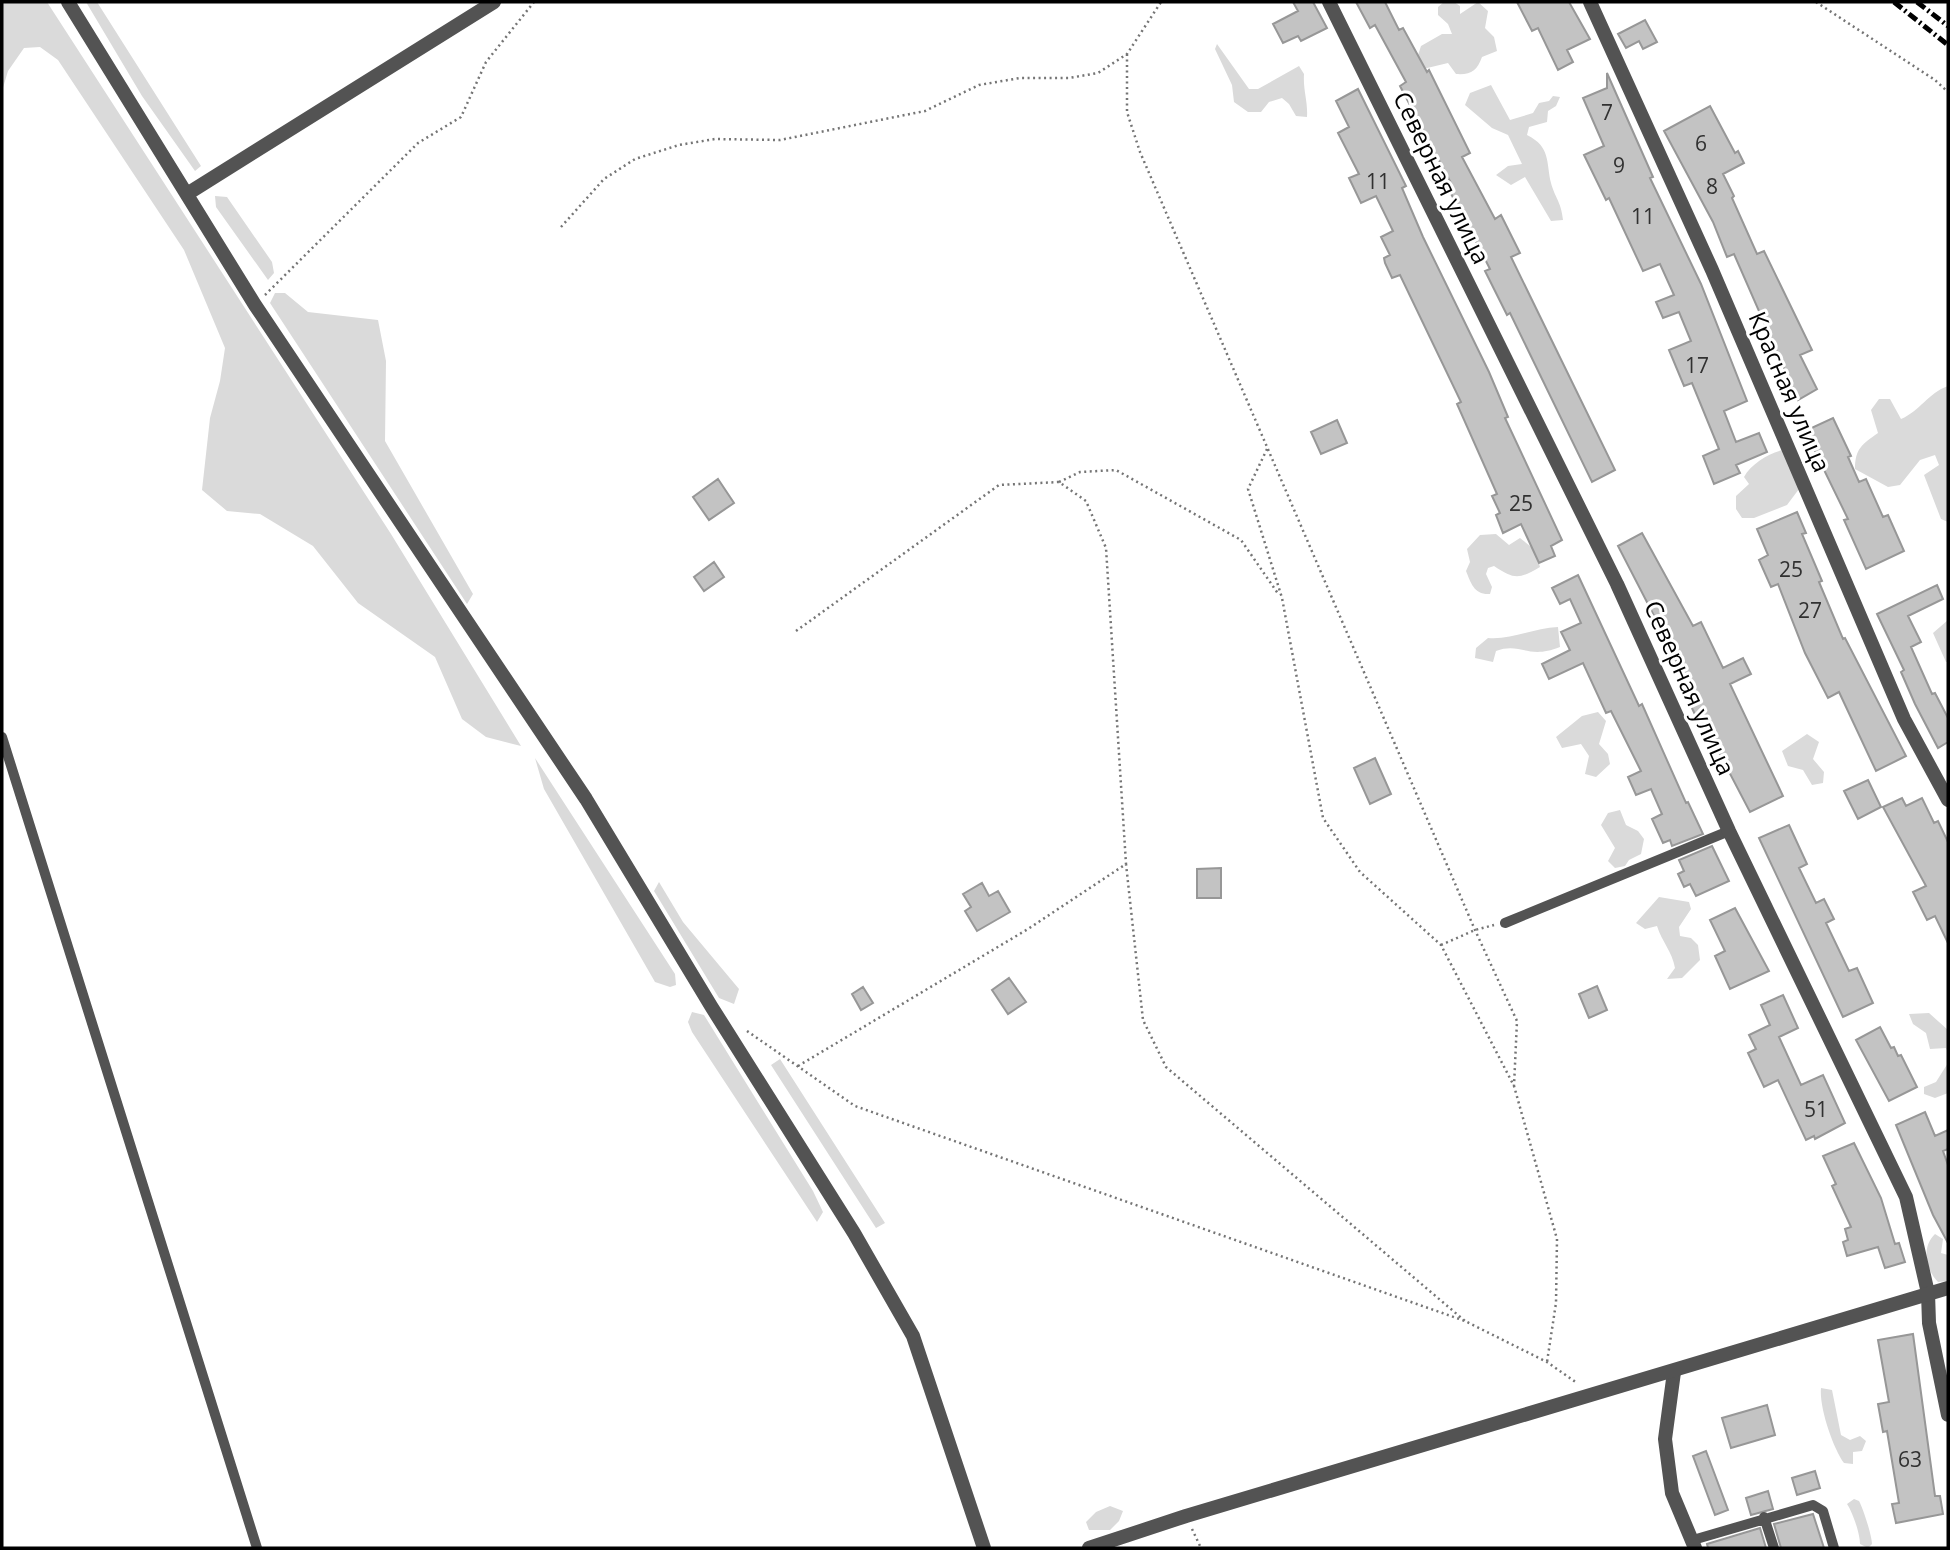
<svg xmlns="http://www.w3.org/2000/svg" width="1950" height="1550" viewBox="0 0 1950 1550" font-family="'Open Sans',sans-serif">
<style>
.green{fill:#dadada}
.building{fill:#c3c3c3;stroke:#979797;stroke-width:2}
.lines{fill:none;stroke-linecap:round;stroke-linejoin:round}
.path{stroke:#757575;stroke-width:2.5;stroke-dasharray:2 3.5;stroke-linecap:butt}
.service{stroke:#535353;stroke-width:10}
.minor{stroke:#535353;stroke-width:14}
.tertiary{stroke:#535353;stroke-width:14}
.rail{stroke:#000;stroke-width:5;stroke-dasharray:10 3.5 2 3.5;stroke-linecap:butt}
.labels{text-anchor:middle;stroke-width:6;stroke-linejoin:round;paint-order:stroke}
.number-label{font-size:21px;fill:#313131}
.street-label{font-size:24px;fill:#000;stroke:#fff}
</style>
<rect width="100%" height="100%" fill="#fff"/>
<!-- green -->
<path class="green" d="M2 2H47L391 534 521 746 486 737 462 719 435 657 358 603 313 546 260 514 227 511 202 490 210 418 220 381 225 348 184 250 58 60 40 47 24 48 8 71 2 91Z
M86 2H97L201 166 195 171 142 96Z
M1444 2H1454L1460 6V14L1478 2 1488 11 1485 28 1494 37 1497 51 1482 57C1477 71 1471 75 1456 74L1448 63 1423 69 1416 61 1421 46 1442 34H1452L1448 24 1438 15V7Z
M1217 44 1249 89H1258L1299 66 1304 74C1303 91 1308 101 1307 117L1296 116 1289 104 1282 98 1269 102 1261 112H1248L1234 102 1232 85 1215 49Z
M1491 85 1510 120 1533 113 1539 103 1549 101 1553 96 1560 97 1556 106 1548 111 1547 122 1529 127 1527 135C1551 147 1546 162 1551 183 1555 198 1561 201 1563 220L1551 221 1525 177 1511 185 1496 175 1508 166 1522 164 1508 135 1492 128 1465 105 1470 93Z
M215 196 227 197 272 262 274 273 268 280 216 207Z
M275 293H285L308 312 378 320 386 361 385 441 473 594 467 604 270 303Z
M1948 386V522L1941 519 1924 475 1939 465 1935 455 1920 460 1900 485 1888 487 1855 469C1855 449 1862 444 1878 433L1871 410 1879 399H1890L1901 419C1920 411 1928 393 1948 386Z
M1783 450 1799 489 1787 505 1754 518H1742L1736 509V496L1749 484 1744 477C1751 464 1769 453 1783 450Z
M1496 534 1509 545 1520 538 1535 550 1540 567C1519 579 1515 580 1494 566L1488 568 1486 574 1492 587 1490 594C1474 595 1471 583 1466 571L1470 562 1467 549 1480 535Z
M1948 620V662H1946L1933 633Z
M1558 627 1560 647C1528 660 1521 642 1496 651L1493 662 1475 658 1476 648 1488 638C1511 640 1534 628 1558 627Z
M1598 712 1606 721 1599 744 1608 754 1610 764 1596 777 1585 774 1589 756 1581 744 1562 748 1556 737 1582 716Z
M1807 734 1819 742 1813 759 1824 772 1823 783 1812 785 1803 770 1788 766 1782 751Z
M535 758 675 974 676 985 670 987 655 982 544 789Z
M1620 810 1626 825 1638 831 1644 839 1641 854 1629 860 1625 866 1615 868 1608 861 1615 848 1601 825 1608 813Z
M659 882 683 922 739 989 734 1004 719 998 654 891Z
M1659 897 1689 902 1691 909 1679 927 1680 936 1691 938 1698 945 1700 960 1682 978 1667 979 1675 968C1672 951 1662 942 1657 926L1645 929 1636 923Z
M692 1012 704 1015 813 1191 823 1212 817 1222 692 1032 688 1022Z
M1929 1013 1948 1030V1052L1946 1048 1930 1049 1926 1033 1913 1024 1909 1014Z
M780 1059 885 1223 876 1228 771 1065Z
M1948 1063V1093L1935 1098 1924 1094V1087L1936 1082Z
M1935 1234 1943 1239 1941 1253 1948 1255V1281L1938 1282C1926 1270 1921 1247 1935 1234Z
M1821 1388 1832 1390 1841 1435 1850 1440 1860 1436 1866 1441 1862 1451 1853 1452V1464L1844 1463C1833 1448 1819 1407 1821 1388Z
M1854 1499 1859 1501C1863 1508 1872 1536 1872 1544L1868 1548 1860 1544C1860 1534 1853 1513 1847 1504Z
M1110 1506 1123 1511 1119 1521 1110 1530H1089L1086 1522 1096 1512Z"/>
<!-- building -->
<path class="building" d="M1293 2H1313L1327 28 1301 41 1298 36 1283 43 1273 24 1298 11Z
M1356 2H1385L1399 30 1403 28 1427 72 1429 70 1470 153 1462 157 1495 219 1501 215 1520 253 1511 257 1615 470 1592 482 1510 313 1507 315 1485 271 1490 269 1467 224 1463 226 1455 211 1459 209 1448 188 1452 185 1400 86 1406 82 1375 25 1370 28Z
M1517 2H1569L1590 39 1567 50 1573 62 1558 70 1538 28 1532 31Z
M1645 20 1657 42 1643 49 1639 41 1626 48 1618 34Z
M1607 73 1653 177 1650 178 1701 284 1747 401 1724 411 1736 442 1759 433 1767 452 1736 465 1740 473 1714 484 1703 456 1719 449 1692 383 1684 386 1669 350 1691 341 1679 312 1663 318 1656 302 1674 295 1660 264 1643 271 1609 198 1606 200 1584 155 1604 146 1583 98 1607 88Z
M1358 89 1406 186 1402 188 1423 237 1489 372 1508 417 1505 418 1562 540 1551 546 1555 556 1539 563 1521 524 1503 533 1496 515 1500 513 1492 496 1497 494 1457 404 1461 402 1400 275 1392 278 1385 263 1384 258 1390 255 1381 237 1393 231 1376 196 1361 203 1349 178 1359 174 1338 133 1349 127 1336 101Z
M1710 106 1735 153 1738 151 1744 163 1723 174 1734 196 1732 198 1757 254 1764 251 1812 350 1800 355 1817 389 1798 400 1734 254 1727 257 1713 222 1664 131Z
M1833 418 1851 456 1848 457 1859 482 1866 479 1883 517 1888 515 1904 551 1866 569 1844 520 1848 519 1805 431Z
M1337 420 1347 443 1321 454 1311 432Z
M718 479 734 503 709 520 693 497Z
M1797 512 1806 533 1802 534 1822 581 1819 582 1843 639 1845 638 1906 756 1876 771 1839 692 1828 698 1805 653 1778 584 1771 587 1759 560 1768 555 1757 529Z
M1642 533 1693 626 1701 622 1723 668 1743 658 1751 674 1730 684 1783 796 1750 812 1703 722 1699 723 1682 687 1687 685 1666 639 1618 546Z
M714 562 724 577 704 591 694 577Z
M1578 575 1639 706 1642 704 1686 803 1688 802 1703 834 1672 846 1670 840 1663 843 1652 819 1662 814 1651 789 1636 795 1628 777 1641 771 1611 711 1606 713 1583 663 1549 679 1542 664 1570 650 1561 632 1581 623 1570 599 1560 604 1552 588Z
M1937 585 1943 599 1908 616 1921 642 1911 647 1932 694 1935 693 1948 718V742L1938 748 1915 704 1901 672 1904 670 1877 614Z
M1375 758 1391 794 1370 804 1354 768Z
M1868 780 1881 807 1858 819 1844 791Z
M1902 798 1906 806 1922 798 1934 823 1938 821 1948 842V943L1935 916 1927 920 1913 892 1926 886 1883 807Z
M1789 825 1807 864 1799 868 1816 903 1824 899 1834 919 1826 923 1849 971 1857 968 1873 1003 1843 1017 1759 838Z
M1712 846 1729 881 1696 896 1690 884 1684 887 1678 874 1684 871 1679 860Z
M1221 868V898H1197V869Z
M982 883 989 896 998 891 1010 912 977 931 965 911 971 907 963 894Z
M1735 908 1769 971 1730 989 1715 956 1725 951 1710 920Z
M1009 978 1026 1002 1008 1014 992 990Z
M1597 986 1607 1010 1589 1018 1579 994Z
M863 987 873 1003 861 1010 852 994Z
M1783 995 1798 1028 1779 1037 1801 1085 1823 1075 1845 1123 1815 1139 1814 1136 1806 1140 1778 1080 1764 1087 1748 1053 1756 1049 1749 1035 1770 1025 1761 1005Z
M1880 1027 1891 1048 1894 1047 1898 1056 1901 1055 1917 1087 1889 1101 1856 1040Z
M1925 1112 1935 1136 1948 1130V1149L1943 1151 1948 1165V1243L1933 1215 1896 1125Z
M1854 1143 1881 1198 1895 1244 1899 1243 1905 1262 1885 1268 1878 1247 1847 1256 1843 1242 1848 1240 1845 1229 1851 1227 1832 1186 1836 1184 1823 1156Z
M1913 1334 1935 1496H1940L1943 1514 1896 1523 1892 1504 1899 1503 1887 1431 1883 1432 1878 1404 1889 1402 1878 1340Z
M1767 1405 1775 1435 1731 1448 1722 1418Z
M1706 1451 1728 1510 1715 1515 1693 1456Z
M1815 1471 1820 1488 1797 1495 1792 1478Z
M1768 1491 1773 1509 1751 1515 1746 1498Z
M1813 1514 1824 1548H1781L1774 1524Z
M1760 1528 1766 1548H1708L1707 1544Z"/>
<g class="lines">
<!-- path -->
<path class="path" d="M1816 2 1935 80 1948 92
M1127 54V112L1140 152 1475 930 1517 1021 1514 1086
M561 227 604 179 635 159 679 145 715 139 780 140 925 111 979 85 1020 78H1069L1098 73 1127 54 1161 2
M265 295 418 143 461 117 486 62 534 2
M1267 449 1248 489 1282 598 1323 818 1360 872 1441 945 1514 1086 1557 1239 1556 1303 1547 1362
M1059 482 1080 472 1116 470 1241 540 1279 595
M796 631 999 485 1059 482 1086 501 1106 548 1126 864
M1441 945 1475 930 1494 925
M747 1031 855 1106 1465 1321 1547 1362 1577 1383
M798 1066 1028 929 1126 864 1143 1020 1166 1067 1465 1321
M1192 1529 1201 1548"/>
<!-- service -->
<path class="service" d="M2 737 257 1548
M1505 923 1729 831
M1764 1517 1774 1548
M1693 1540 1813 1505 1823 1511 1834 1548"/>
<!-- minor -->
<path class="minor" d="M68 2 255 305 586 799 711 1006 854 1233 913 1336 984 1548
M1329 2 1617 584 1729 831 1906 1197 1928 1293 1929 1323 1948 1415
M1590 2 1712 270 1904 719 1948 800
M187 194 494 2
M1674 1372 1665 1439 1672 1493 1695 1548"/>
<!-- tertiary -->
<path class="tertiary" d="M1089 1548 1186 1516 1948 1288"/>
<!-- rail -->
<path class="rail" d="M1894 2 1948 45
M1917 2 1948 26"/>
</g>
<g class="labels">
<!-- number labels -->
<g class="number-label">
<text x="1607" y="120">7</text>
<text x="1701" y="151">6</text>
<text x="1619" y="173">9</text>
<text x="1378" y="189">11</text>
<text x="1712" y="194">8</text>
<text x="1643" y="224">11</text>
<text x="1697" y="373">17</text>
<text x="1521" y="511">25</text>
<text x="1791" y="577">25</text>
<text x="1810" y="618">27</text>
<text x="1816" y="1117">51</text>
<text x="1910" y="1467">63</text>
</g>
<!-- street labels -->
<g class="street-label">
<text transform="translate(1441 178) rotate(64)" y="8">Северная улица</text>
<text transform="translate(1789 392) rotate(67)" y="8">Красная улица</text>
<text transform="translate(1689 688) rotate(66)" y="8">Северная улица</text>
</g>
</g>
<!-- border -->
<rect width="1950" height="1550" fill="none" stroke="#000000" stroke-width="7"/>
</svg>
